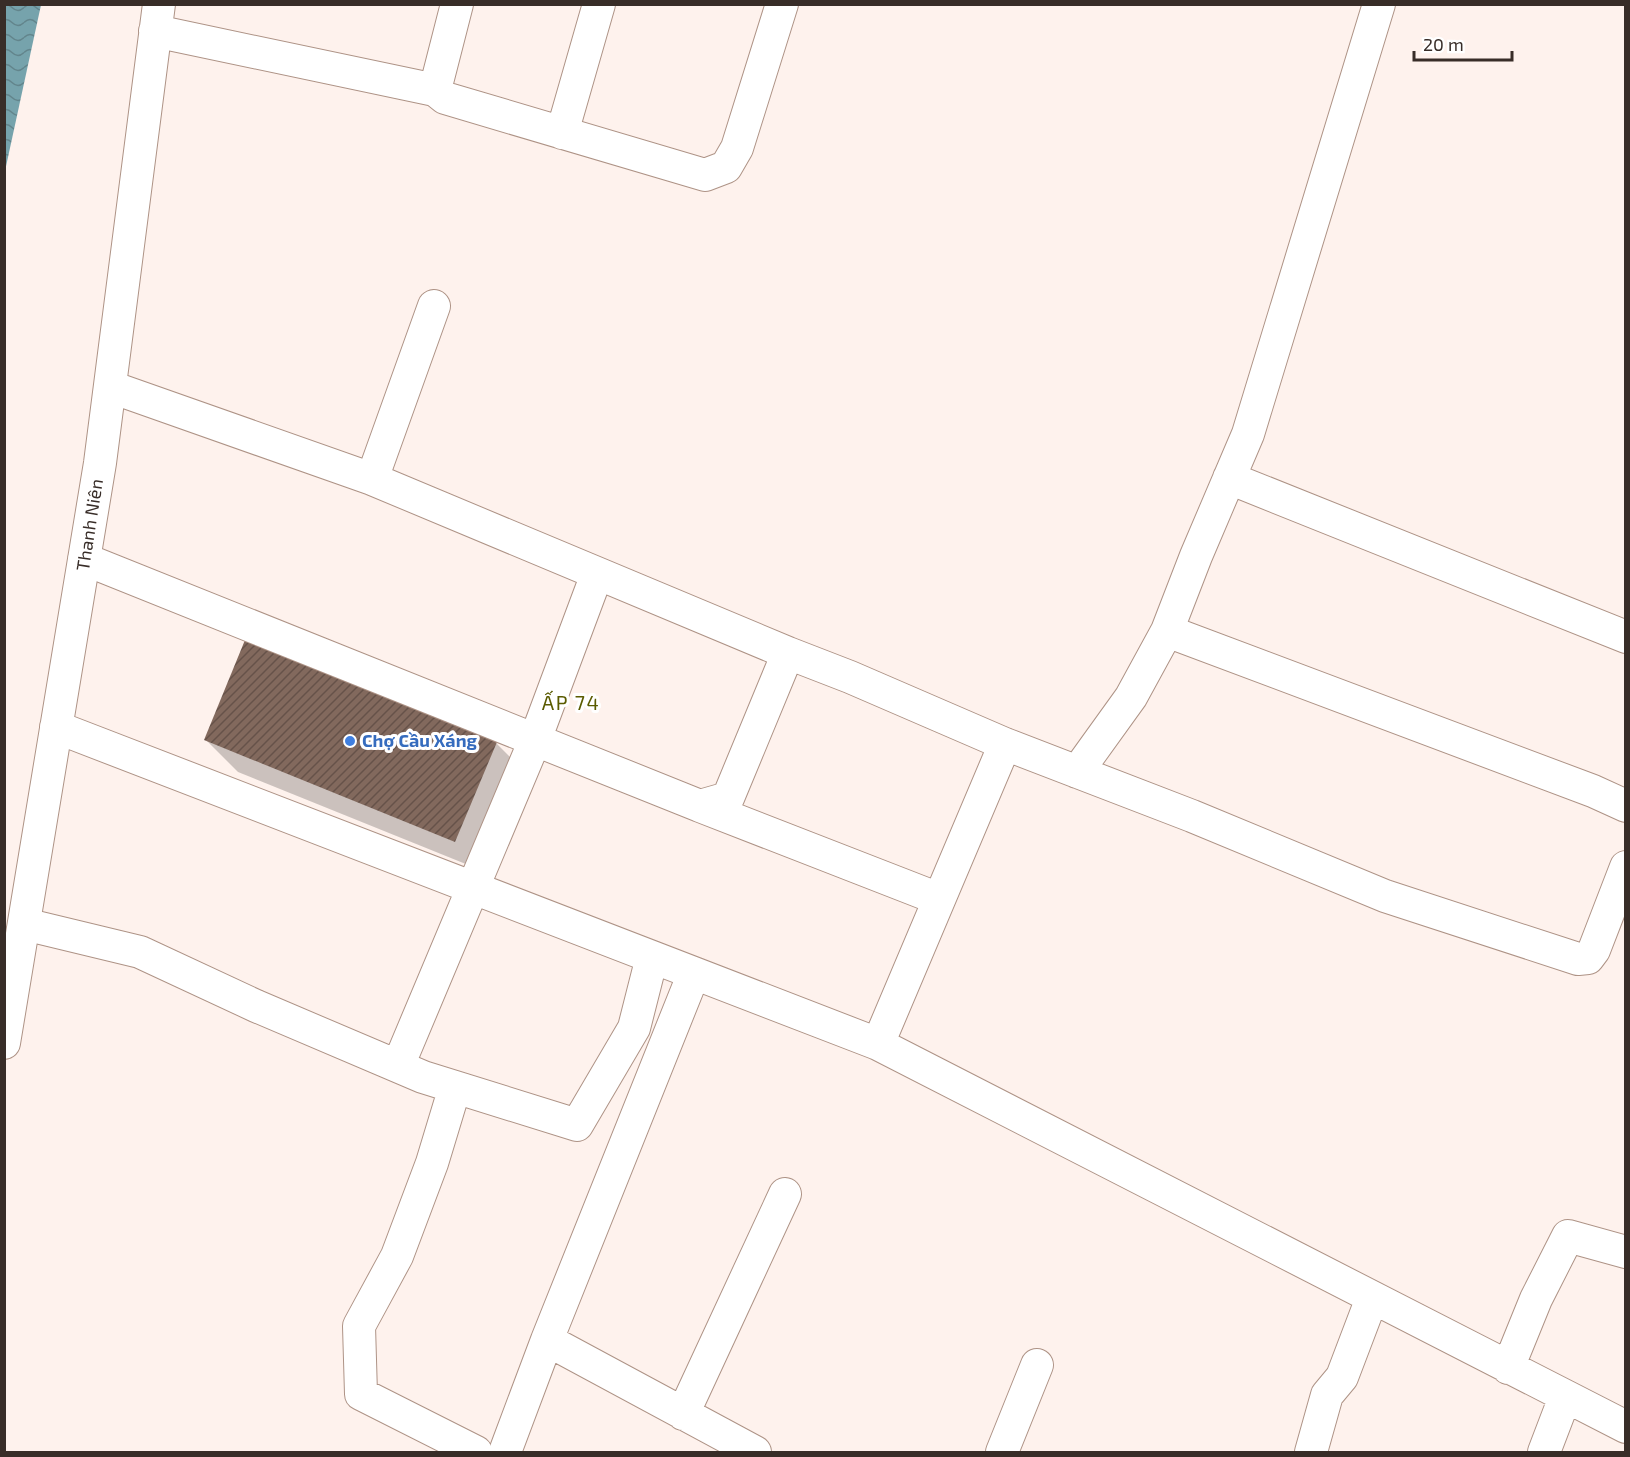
<svg xmlns="http://www.w3.org/2000/svg" width="1630" height="1457" viewBox="0 0 1630 1457" font-family="'Exo 2',sans-serif">
<style>
.water{fill:url(#water-waves)}
.shadow{fill:#0003}
.building{fill:url(#building-hatch)}
.lines{fill:none;stroke-linecap:round;stroke-linejoin:round}
.minor-casing{stroke:#ae9386;stroke-width:34}
.minor{stroke:#fff;stroke-width:32}
.shop-dot{fill:#3f7fe0;stroke:#fff;stroke-width:2}
.labels{text-anchor:middle;stroke-width:6;stroke-linejoin:round;paint-order:stroke}
.street-label{font-size:18px;fill:#382d28;stroke:#fff}
.shop-label{font-size:18px;font-weight:bold;fill:#366cbe;stroke:#fff;text-anchor:start}
.neighbourhood-label{font-size:20px;letter-spacing:1.5px;fill:#5a5b00;stroke:#fff}
</style>
<defs>
<pattern id="water-waves" width="16" height="10" patternUnits="userSpaceOnUse" patternTransform="scale(1.5)"><rect width="16" height="10" fill="#76a3ac"/><path d="M0 5q4-4 8 0t8 0" fill="none" stroke="#62858c"/></pattern>
<pattern id="building-hatch" width="6" height="6" patternUnits="userSpaceOnUse" patternTransform="scale(1.5)"><rect width="6" height="6" fill="#82695d"/><path d="M-1 1l2-2M0 6l6-6M5 7l2-2" fill="none" stroke="#665249"/></pattern>
</defs>
<rect width="100%" height="100%" fill="#fef2ed"/>
<!-- water -->
<path class="water" d="M5 4 41 5 5 171 4 5Z"/>
<!-- shadow -->
<path class="shadow" d="M206 740 496 743 528 775 488 873 238 772Z"/>
<!-- building -->
<path class="building" d="M245 640 497 742 455 842 204 740Z"/>
<g class="lines">
<defs>
<path id="minor" d="M457 4 435 90 445 98 705 175 726 167 737 148 782 4
M155 31 435 90
M562 133 599 4
M111 387 372 479 788 653 850 677 1005 744 1192 816 1385 896 1578 959 1588 958 1594 950 1626 867
M1229 478 1626 637
M372 479 434 306
M84 559 700 806 728 798 788 653
M1167 631 1593 791 1626 806
M56 727 878 1044 1005 744
M1077 772 1131 697 1167 631 1196 556 1248 434 1379 4
M700 806 939 899
M24 924 140 952 256 1006 423 1077 577 1125 634 1028 652 957
M4 1043 100 463 159 4
M878 1044 1626 1427
M398 1066 535 740 597 574
M455 1087 432 1163 397 1256 359 1326 361 1394 476 1452
M547 1340 755 1452
M1508 1368 1536 1299 1568 1236 1626 1252
M683 1414 785 1194
M505 1452 547 1340 694 973
M1002 1452 1037 1365
M1311 1452 1327 1395 1342 1377 1372 1298
M1544 1452 1565 1397"/>
</defs>
<!-- minor casing -->
<use href="#minor" class="minor-casing"/>
<!-- minor -->
<use href="#minor" class="minor"/>
</g>
<!-- markers -->
<circle class="shop-dot" cx="350" cy="741" r="6"/>
<g class="labels">
<!-- street labels -->
<g class="street-label">
<text transform="translate(90 525) rotate(-81)" y="6">Thanh Niên</text>
</g>
<!-- shop labels -->
<g class="shop-label">
<text x="362" y="747">Chợ Cầu Xáng</text>
</g>
<!-- neighbourhood labels -->
<g class="neighbourhood-label">
<text x="571" y="710">ẤP 74</text>
</g>
</g>
<!-- border -->
<rect width="1630" height="1457" fill="none" stroke="#382d28" stroke-width="12"/>
<!-- scale -->
<path d="M1414 51v9h98v-9" fill="none" stroke="#382d28" stroke-width="3"/>
<text x="1423" y="51" font-size="18" fill="#382d28" stroke="#ffffff" stroke-width="4.5" paint-order="stroke">20 m</text>
</svg>
